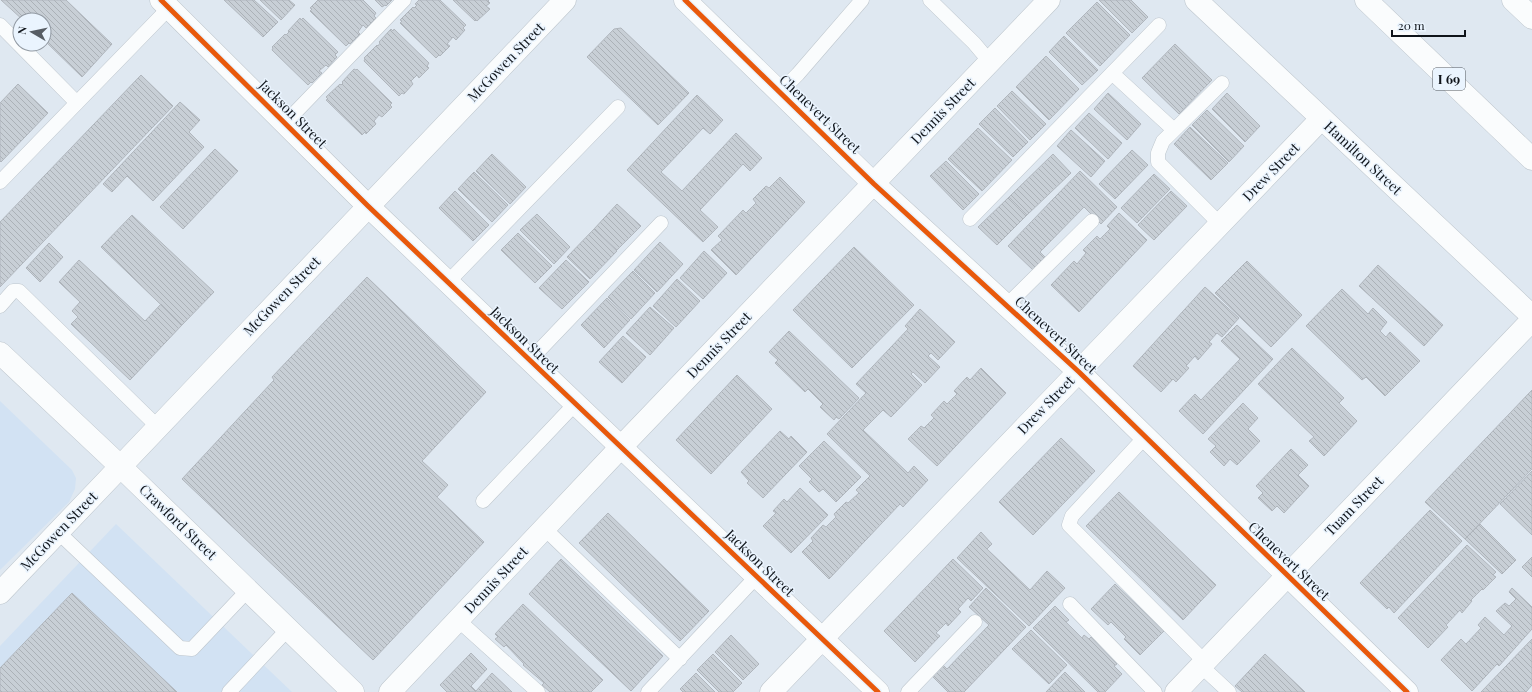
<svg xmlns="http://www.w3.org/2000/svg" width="1532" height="692" viewBox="0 0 1532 692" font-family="'Playfair Display',serif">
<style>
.built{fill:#d2e2f3}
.building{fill:url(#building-back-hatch);stroke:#b0b6bd}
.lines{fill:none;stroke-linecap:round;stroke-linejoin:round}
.service-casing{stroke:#bec6cd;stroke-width:15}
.minor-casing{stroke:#bec6cd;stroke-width:23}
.tertiary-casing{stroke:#bec6cd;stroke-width:23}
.motorway-casing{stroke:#bec6cd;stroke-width:23}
.service{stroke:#fafcfd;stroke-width:14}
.minor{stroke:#fafcfd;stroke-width:22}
.tertiary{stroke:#fafcfd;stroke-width:22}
.motorway{stroke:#fafcfd;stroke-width:22}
.cycleway-casing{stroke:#eaf4fe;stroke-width:8}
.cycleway{stroke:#e8590c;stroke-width:5}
.labels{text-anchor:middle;stroke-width:3;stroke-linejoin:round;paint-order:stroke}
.shield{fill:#eaf4fe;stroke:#51575e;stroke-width:1}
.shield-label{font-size:13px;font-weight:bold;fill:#0f141a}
.street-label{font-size:14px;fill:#0f141a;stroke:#eaf4fe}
</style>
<defs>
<pattern id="building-back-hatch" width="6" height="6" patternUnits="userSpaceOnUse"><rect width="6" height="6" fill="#c8cfd6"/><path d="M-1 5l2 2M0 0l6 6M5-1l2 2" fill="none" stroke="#abb1b7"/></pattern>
</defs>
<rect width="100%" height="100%" fill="#dfe8f1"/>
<!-- built -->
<path class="built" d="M0 401 72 470 76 478 75 489 69 502 0 570Z
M116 524 292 692H0V646Z"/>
<!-- building -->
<path class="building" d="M1 0H66L112 44 82 77 44 40V20H23Z
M224 0H254L278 22 263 37Z
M260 0H289L295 5 281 20Z
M318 0H363L376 13 374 16 376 18 366 28 363 25 358 32 360 34 350 44 349 43 346 46 310 11 312 9 310 8Z
M375 0H392L386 6 385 5 382 7Z
M419 0H440L466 25 463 28 465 30 456 40 453 37 447 44 450 46 440 56 439 55 436 58 400 23 402 21 400 20 413 7 414 8 417 5 415 4Z
M453 0H489L488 1 490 3 486 6 490 9 477 21 476 20 475 21Z
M1099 0H1131L1148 17 1132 33Z
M1097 2 1130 35 1100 66 1066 33Z
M300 18 301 20 303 18 338 52 335 55 337 57 328 67 326 65 319 71 322 73 312 83 311 82 308 85 272 50 273 48 272 47 285 34 286 35 289 32 288 31Z
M621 28 689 93 658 125 587 57 614 29Z
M391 29 393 31 394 29 429 63 427 66 429 68 419 78 417 75 411 81 413 84 404 94 402 93 399 96 364 61 365 59 364 58 377 45 378 46 380 43 379 42Z
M1064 36 1098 70 1082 85 1049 52Z
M1175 44 1212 80 1179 114 1142 78Z
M1046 56 1079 89 1049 120 1016 87Z
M354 69 356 70 357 69 392 103 390 105 392 107 382 117 379 115 374 121 376 124 366 134 365 132 362 135 326 100 328 99 326 97 340 84 341 85 343 83 342 82Z
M141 75 173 106 0 287V222Z
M18 84 48 113 1 162 0 161V103Z
M1012 91 1046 124 1030 140 997 106Z
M1108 93 1141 124 1127 140 1094 109Z
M1227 93 1260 126 1245 142 1212 109Z
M697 95 723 120 710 134 703 128 661 172 682 191 736 133 762 158 750 171 743 164 700 210 718 227 703 242 627 170Z
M180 102 200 120 189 132 204 147 153 201 127 176 112 192 103 184Z
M995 108 1028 142 1013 157 979 124Z
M1207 110 1244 146 1229 162 1192 125Z
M1089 113 1122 143 1108 159 1075 128Z
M1190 127 1228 163 1211 180 1174 144Z
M978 128 1012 160 982 191 948 159Z
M1071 130 1105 161 1091 177 1057 146Z
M215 149 238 171 183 229 160 207Z
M1132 150 1148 165 1115 199 1099 184Z
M492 154 526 187 510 204 476 171Z
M1053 154 1071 173 1027 215 1009 197Z
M946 161 979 194 963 210 930 176Z
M1080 171 1117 207 1101 224 1084 207 1040 252 1046 258 1034 271 1008 246Z
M474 172 508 205 492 222 458 189Z
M1154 174 1170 189 1137 223 1121 208Z
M780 177 805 202 736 275 711 250 722 240 718 236 743 210 746 213 756 203 753 199 766 186 769 188Z
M455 191 489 225 473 241 439 208Z
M1171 191 1187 206 1154 240 1138 225Z
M1009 197 1027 215 997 245 978 227Z
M617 204 641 226 617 250 594 229Z
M1119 213 1147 240 1079 312 1051 285 1074 261 1077 264 1086 253 1083 250 1097 236 1100 239 1110 229 1107 226Z
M537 214 570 247 554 264 520 230Z
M132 215 214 292 182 325 101 247Z
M594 229 617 251 590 279 567 257Z
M518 233 552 266 535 283 501 250Z
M660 242 683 264 657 292 634 270Z
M49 243 63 257 40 282 26 268Z
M854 247 914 305 852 368 793 310Z
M704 251 727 273 703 299 680 278Z
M79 260 145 321 161 304 182 325 130 380 71 324 78 317 72 311 80 302 59 282Z
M566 260 589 282 562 309 539 288Z
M1247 261 1302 315 1271 347 1215 293Z
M1378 265 1443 325 1424 346 1359 286Z
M633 271 655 293 631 319 608 297Z
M367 277 486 392 422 461 448 485 437 497 484 542 373 660 182 479 274 380 272 377Z
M677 279 700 301 676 327 653 306Z
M1205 287 1239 318 1222 337 1217 333 1209 342 1212 344 1198 360 1195 356 1186 366 1189 368 1176 382 1173 379 1161 392 1133 366Z
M1342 289 1368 314 1373 308 1387 322 1380 331 1386 337 1390 332 1420 361 1385 396 1366 377 1362 380 1306 326Z
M607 298 630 320 604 348 581 325Z
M650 307 674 328 650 355 626 333Z
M920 309 955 342 938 360 931 353 928 356 940 367 925 383 913 372 911 374 922 385 891 417 883 410 863 430 908 473 914 466 928 480 903 507 900 504 829 579 802 552 813 541 811 538 823 525 826 527 836 517 834 514 846 502 848 503 859 493 856 490 870 476 827 434 866 393 856 384 908 329 905 326Z
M1237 325 1273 359 1203 434 1179 411 1195 394 1201 400 1240 359 1221 341Z
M789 331 859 398 839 419 836 417 834 420 820 407 823 404 808 389 805 392 775 363 778 360 769 352Z
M623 336 646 357 622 383 599 362Z
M1292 348 1344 398 1339 403 1357 421 1324 456 1309 441 1314 437 1258 384Z
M981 368 1006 393 937 466 908 439 921 426 924 428 934 418 931 415 944 401 947 404 957 394 954 391 967 377 970 380Z
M737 375 772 409 711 474 676 440Z
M1532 390V469L1465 539 1425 502Z
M1243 403 1258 418 1248 429 1260 441 1237 465 1230 459 1224 466 1210 452 1216 446 1208 439Z
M780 431 789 439 791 436 807 452 763 498 747 483 749 481 741 472Z
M1061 438 1095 471 1033 535 999 502Z
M824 441 861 477 836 502 823 489 819 492 809 482 812 479 799 466Z
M1291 449 1308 465 1298 475 1309 486 1284 513 1277 506 1272 511 1258 498 1263 493 1256 486Z
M1532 471V535L1500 504Z
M800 488 828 515 791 553 763 526 776 513 773 511 784 499 787 502Z
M1119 492 1216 585 1183 620 1086 526Z
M1430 510 1462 541 1394 613 1389 607 1387 609 1360 583Z
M608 513 709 611 680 641 579 543Z
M1480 524 1516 560 1502 574 1465 539Z
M981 532 992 544 987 549 1030 590 1047 571 1065 588 1029 626 957 558Z
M1467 545 1496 572 1493 575 1496 577 1483 590 1482 589 1471 600 1472 601 1462 613 1460 610 1446 625 1448 627 1428 648 1398 618Z
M1532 557V577L1522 567Z
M561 559 663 656 631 691 529 594Z
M953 559 983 588 971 601 968 598 958 609 961 612 948 626 946 623 936 633 940 636 915 662 884 631Z
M1115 584 1164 631 1140 655 1124 639 1126 637 1111 622 1108 625 1091 609Z
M986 588 1026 627 964 692H948L931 675 942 664 947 669 989 625 969 607Z
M1512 588 1532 607V629L1499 666 1497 664 1472 691 1441 660 1461 639 1466 644 1481 628 1478 625 1485 617 1504 635 1512 626 1496 611 1505 603 1509 606 1516 599 1509 592Z
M72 593 177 692H0V668Z
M523 604 603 680 591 692H550L542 685 544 683 523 665 524 664 506 645 504 647 495 639 498 637 495 634Z
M1055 606 1069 620 1066 622 1082 638 1084 635 1089 639 1091 637 1117 664 1114 666 1122 674 1105 692H1098L1033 628Z
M1031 630 1067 665 1049 684 1012 649Z
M731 635 759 664 743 680 715 652Z
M1532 639V685L1526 692H1481Z
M471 653 487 669 471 686 476 691 492 673 512 692H447L440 685Z
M713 654 742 683 733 692H719L697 670Z
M1265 654 1305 692H1242L1235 686Z
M1065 672 1085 692H1046Z
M696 673 715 692H683L680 689Z"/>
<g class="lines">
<defs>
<path id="service" d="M930 0 974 43 990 62
M0 25 77 103
M1112 73 1174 130
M780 92 798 74 862 0
M285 123 404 0
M0 182 169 8
M970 219 1159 25
M1220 224 1158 162V153L1163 141 1222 83
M448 282 618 107
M1007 305 1092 221
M0 306 13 291H19L158 427
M530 360 661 223
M1145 437 1072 516 1069 525 1205 662
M483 501 575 404
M545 529 680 659
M58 532 180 648 192 649 248 590
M1070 604 1155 692
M458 620 538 692
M1201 666 1229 692
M229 692 288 629
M648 692 757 576
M908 692 975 622"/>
<path id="minor" d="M161 0 368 206 878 692
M685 0 874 184 1079 372 1407 692
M390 692 621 447 1049 0
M771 692 1321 119"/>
<path id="tertiary" d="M1196 0 1532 316
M0 353 120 466 353 692
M0 593 565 0
M1176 692 1532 320"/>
<path id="motorway" d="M1366 0 1532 159
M1513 0 1532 18"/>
</defs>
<!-- service casing -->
<use href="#service" class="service-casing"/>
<!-- minor casing -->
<use href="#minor" class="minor-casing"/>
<!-- tertiary casing -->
<use href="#tertiary" class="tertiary-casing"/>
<!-- motorway casing -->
<use href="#motorway" class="motorway-casing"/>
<!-- service -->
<use href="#service" class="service"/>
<!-- minor -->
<use href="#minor" class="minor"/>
<!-- tertiary -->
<use href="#tertiary" class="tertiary"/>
<!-- motorway -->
<use href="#motorway" class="motorway"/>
<defs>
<path id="cycleway" d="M161 0 368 206 878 692
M685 0 874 184 1079 372 1407 692"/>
</defs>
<!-- cycleway casing -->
<use href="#cycleway" class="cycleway-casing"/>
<!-- cycleway -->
<use href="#cycleway" class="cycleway"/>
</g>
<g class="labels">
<!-- shield labels -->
<rect class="shield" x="1433" y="68" width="32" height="22" rx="3"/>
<g class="shield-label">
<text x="1449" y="84">I 69</text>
</g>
<!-- street labels -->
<g class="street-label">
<text transform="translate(506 62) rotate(-46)" y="5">McGowen Street</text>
<text transform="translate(943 111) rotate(-46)" y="5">Dennis Street</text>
<text transform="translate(293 114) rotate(45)" y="5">Jackson Street</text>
<text transform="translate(820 114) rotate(44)" y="5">Chenevert Street</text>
<text transform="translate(1363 158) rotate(43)" y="5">Hamilton Street</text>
<text transform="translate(1271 172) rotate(-46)" y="5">Drew Street</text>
<text transform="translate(282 296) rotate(-46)" y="5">McGowen Street</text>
<text transform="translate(1056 335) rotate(43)" y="5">Chenevert Street</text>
<text transform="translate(525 340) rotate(44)" y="5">Jackson Street</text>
<text transform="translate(719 345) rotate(-46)" y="5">Dennis Street</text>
<text transform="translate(1046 405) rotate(-46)" y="5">Drew Street</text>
<text transform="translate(1354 506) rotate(-46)" y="5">Tuam Street</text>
<text transform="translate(178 522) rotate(44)" y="5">Crawford Street</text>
<text transform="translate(59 531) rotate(-46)" y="5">McGowen Street</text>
<text transform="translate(1289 561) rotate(44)" y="5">Chenevert Street</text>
<text transform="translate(760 563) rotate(44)" y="5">Jackson Street</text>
<text transform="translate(496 580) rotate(-47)" y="5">Dennis Street</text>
</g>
</g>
<!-- north arrow -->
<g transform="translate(32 32) rotate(279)"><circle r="19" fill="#eaf4fe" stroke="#929aa3"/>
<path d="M0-3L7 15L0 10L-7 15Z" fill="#585e65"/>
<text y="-6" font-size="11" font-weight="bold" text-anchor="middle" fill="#0f141a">N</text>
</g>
<!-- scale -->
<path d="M1392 30v6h73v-6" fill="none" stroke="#0f141a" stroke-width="2"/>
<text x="1398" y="30" font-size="12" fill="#0f141a" stroke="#eaf4fe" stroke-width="3" paint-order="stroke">20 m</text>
</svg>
